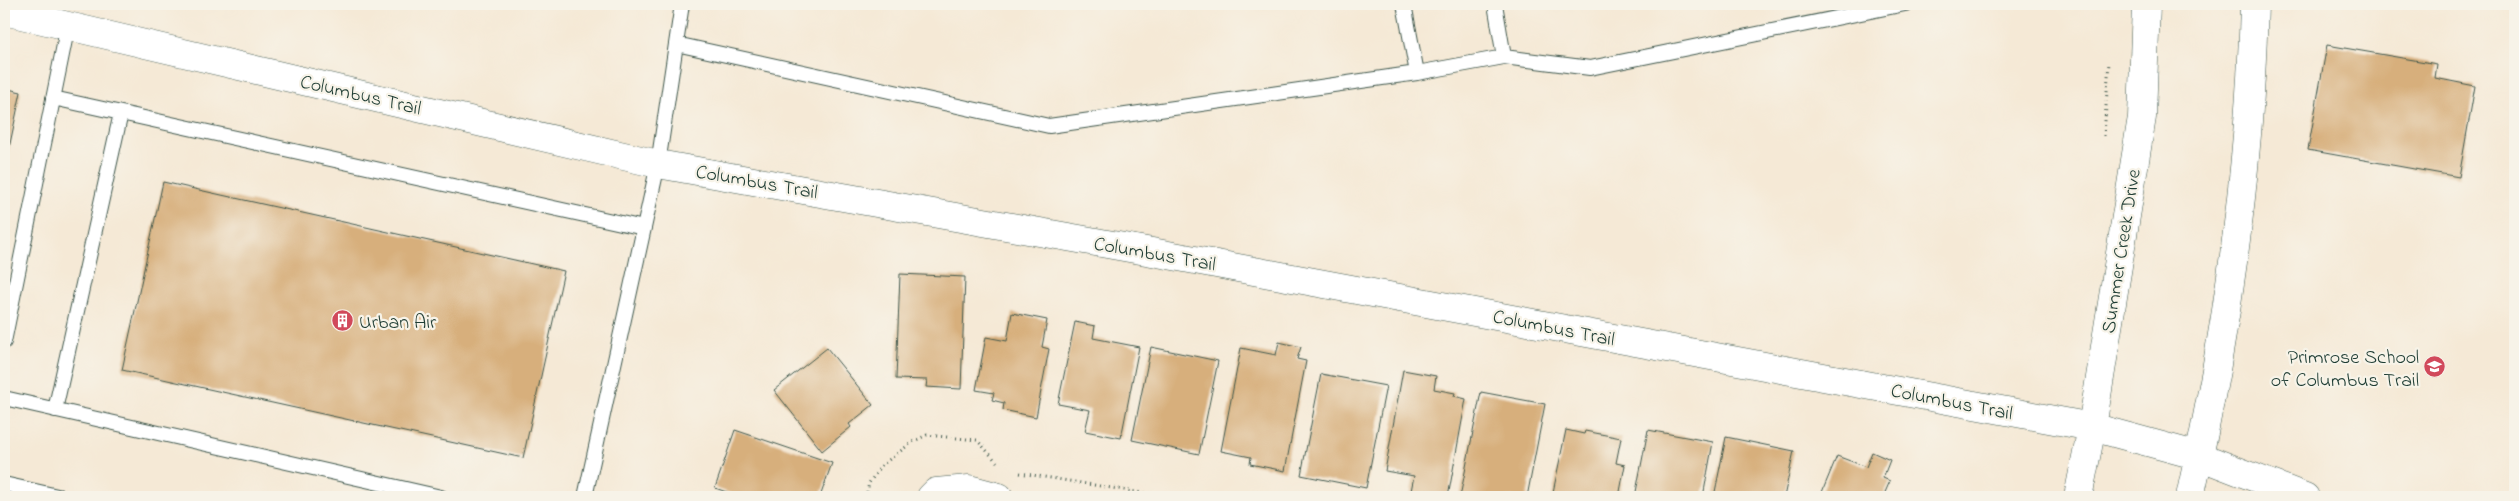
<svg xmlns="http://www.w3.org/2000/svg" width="2519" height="501" viewBox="0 0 2519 501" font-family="'Indie Flower',sans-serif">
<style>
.building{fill:#d7af7c}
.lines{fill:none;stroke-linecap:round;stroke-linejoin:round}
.service-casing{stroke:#3f574c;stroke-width:16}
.minor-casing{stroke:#3f574c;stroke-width:29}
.tertiary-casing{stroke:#3f574c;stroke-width:29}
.secondary-casing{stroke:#3f574c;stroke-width:29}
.path{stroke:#3f574c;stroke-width:3;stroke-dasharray:1 4;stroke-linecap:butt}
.service{stroke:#fff;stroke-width:14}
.minor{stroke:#fff;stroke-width:28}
.tertiary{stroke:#fff;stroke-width:28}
.secondary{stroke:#fff;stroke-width:28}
.labels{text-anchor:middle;stroke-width:4.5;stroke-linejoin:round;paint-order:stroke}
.street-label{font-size:20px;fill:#1f3d34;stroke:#f7f3e8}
.poi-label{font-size:20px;fill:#1f3d34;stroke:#f7f3e8;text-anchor:start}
</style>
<rect width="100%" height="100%" fill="#f7f3e8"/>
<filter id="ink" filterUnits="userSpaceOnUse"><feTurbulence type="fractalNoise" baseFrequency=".02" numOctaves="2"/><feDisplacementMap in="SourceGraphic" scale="10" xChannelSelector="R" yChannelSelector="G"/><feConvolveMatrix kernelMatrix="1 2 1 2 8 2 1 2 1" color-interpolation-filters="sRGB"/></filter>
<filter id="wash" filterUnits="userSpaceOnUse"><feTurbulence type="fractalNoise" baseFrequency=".0096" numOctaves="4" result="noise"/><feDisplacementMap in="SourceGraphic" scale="20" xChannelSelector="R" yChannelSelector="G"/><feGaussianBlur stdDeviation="1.12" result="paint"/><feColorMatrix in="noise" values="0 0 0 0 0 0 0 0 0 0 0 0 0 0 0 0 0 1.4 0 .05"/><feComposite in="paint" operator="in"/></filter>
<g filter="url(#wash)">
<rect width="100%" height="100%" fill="#f5e9d6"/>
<g id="blocks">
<!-- building -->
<path class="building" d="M1774 4H1789V5L1775 7Z
M2327 45 2437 64 2435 78 2475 86 2459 177 2308 150Z
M4 88 21 92 5 167H4Z
M163 182 564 271 523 458 122 370Z
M900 274 965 277 961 389 926 387 927 380 896 379Z
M1012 313 1047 320 1042 347 1049 349 1036 417 1003 410 1004 403 992 400 994 393 976 390 986 337 1007 341Z
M1075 322 1095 326 1093 338 1139 347 1121 438 1085 431 1090 410 1058 404Z
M1279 342 1301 347 1297 359 1306 361 1285 471 1250 464 1251 457 1221 451 1241 348 1276 355Z
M1151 347 1218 361 1199 454 1132 440Z
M827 348 873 405 849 424 851 427 822 451 774 390Z
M1403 370 1436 376 1434 389 1455 393 1454 396 1466 399 1448 497 1410 496 1414 476 1385 471Z
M1321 374 1386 386 1366 488 1301 475Z
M1481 392 1545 404 1527 497H1460Z
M735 430 832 463 820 497H741L715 488Z
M1566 430 1584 434 1585 431 1621 438 1616 463 1625 465 1619 497H1552Z
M1648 430 1713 442 1703 497H1635Z
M1726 437 1794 451 1784 497H1714Z
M1872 452 1890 460 1883 478 1890 481 1883 497H1820L1837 456 1866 467Z"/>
</g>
</g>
<g filter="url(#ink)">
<use href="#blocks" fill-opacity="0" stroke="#3f574c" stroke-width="1"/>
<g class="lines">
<defs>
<path id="service" d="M1404 4 1417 73 1504 57
M1495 4 1504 57 1590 68 1905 4
M676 44 1049 126 1417 73
M53 98 644 228
M4 342 68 25
M4 398 441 497
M55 410 121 113
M4 484 62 497
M585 497 658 164 682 4"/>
<path id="minor" d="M931 497 936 492 969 489 999 497"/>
<path id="tertiary" d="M4 11 658 164 1152 252 2092 427 2199 456 2305 497"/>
<path id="secondary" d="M2078 497 2092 427 2142 117 2146 4
M2190 497C2227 336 2250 169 2254 4"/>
</defs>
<!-- service casing -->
<use href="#service" class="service-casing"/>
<!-- minor casing -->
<use href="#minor" class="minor-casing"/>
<!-- tertiary casing -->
<use href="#tertiary" class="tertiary-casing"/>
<!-- secondary casing -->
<use href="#secondary" class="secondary-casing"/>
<!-- path -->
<path class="path" d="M2104 136 2109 62
M1020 473 1167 497
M866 497 869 483 882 465 914 441 927 435 977 440 997 462"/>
<!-- service -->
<use href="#service" class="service"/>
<!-- minor -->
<use href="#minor" class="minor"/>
<!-- tertiary -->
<use href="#tertiary" class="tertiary"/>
<!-- secondary -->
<use href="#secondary" class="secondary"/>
</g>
</g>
<!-- icons -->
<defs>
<symbol id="building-disc" viewBox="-11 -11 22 22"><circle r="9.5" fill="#d1495b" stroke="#f7f3e8"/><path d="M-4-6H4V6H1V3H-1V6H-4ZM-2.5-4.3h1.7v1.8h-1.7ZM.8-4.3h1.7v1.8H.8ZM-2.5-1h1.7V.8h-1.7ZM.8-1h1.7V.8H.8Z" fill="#fff"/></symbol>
<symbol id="school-disc" viewBox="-11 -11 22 22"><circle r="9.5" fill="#d1495b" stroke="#f7f3e8"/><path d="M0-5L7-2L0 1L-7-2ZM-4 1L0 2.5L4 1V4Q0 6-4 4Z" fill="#fff"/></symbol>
</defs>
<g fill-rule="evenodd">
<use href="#building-disc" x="330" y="308" width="25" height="25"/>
<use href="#school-disc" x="2422" y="354" width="25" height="25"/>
</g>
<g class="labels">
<!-- street labels -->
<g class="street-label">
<text transform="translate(361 94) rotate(13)" y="7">Columbus Trail</text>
<text transform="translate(757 181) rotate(10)" y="7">Columbus Trail</text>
<text transform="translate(2120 251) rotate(-81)" y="7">Summer Creek Drive</text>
<text transform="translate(1155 253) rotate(10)" y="7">Columbus Trail</text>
<text transform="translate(1554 327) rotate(11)" y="7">Columbus Trail</text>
<text transform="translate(1952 401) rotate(11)" y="7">Columbus Trail</text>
</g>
<!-- poi labels -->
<g class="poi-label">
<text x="359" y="328">Urban Air</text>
<text x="2419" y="363" text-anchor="end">Primrose School<tspan x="2419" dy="23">of Columbus Trail</tspan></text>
</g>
</g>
<!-- margin -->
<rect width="2519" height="501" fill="none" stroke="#f7f3e8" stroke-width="20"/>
</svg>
